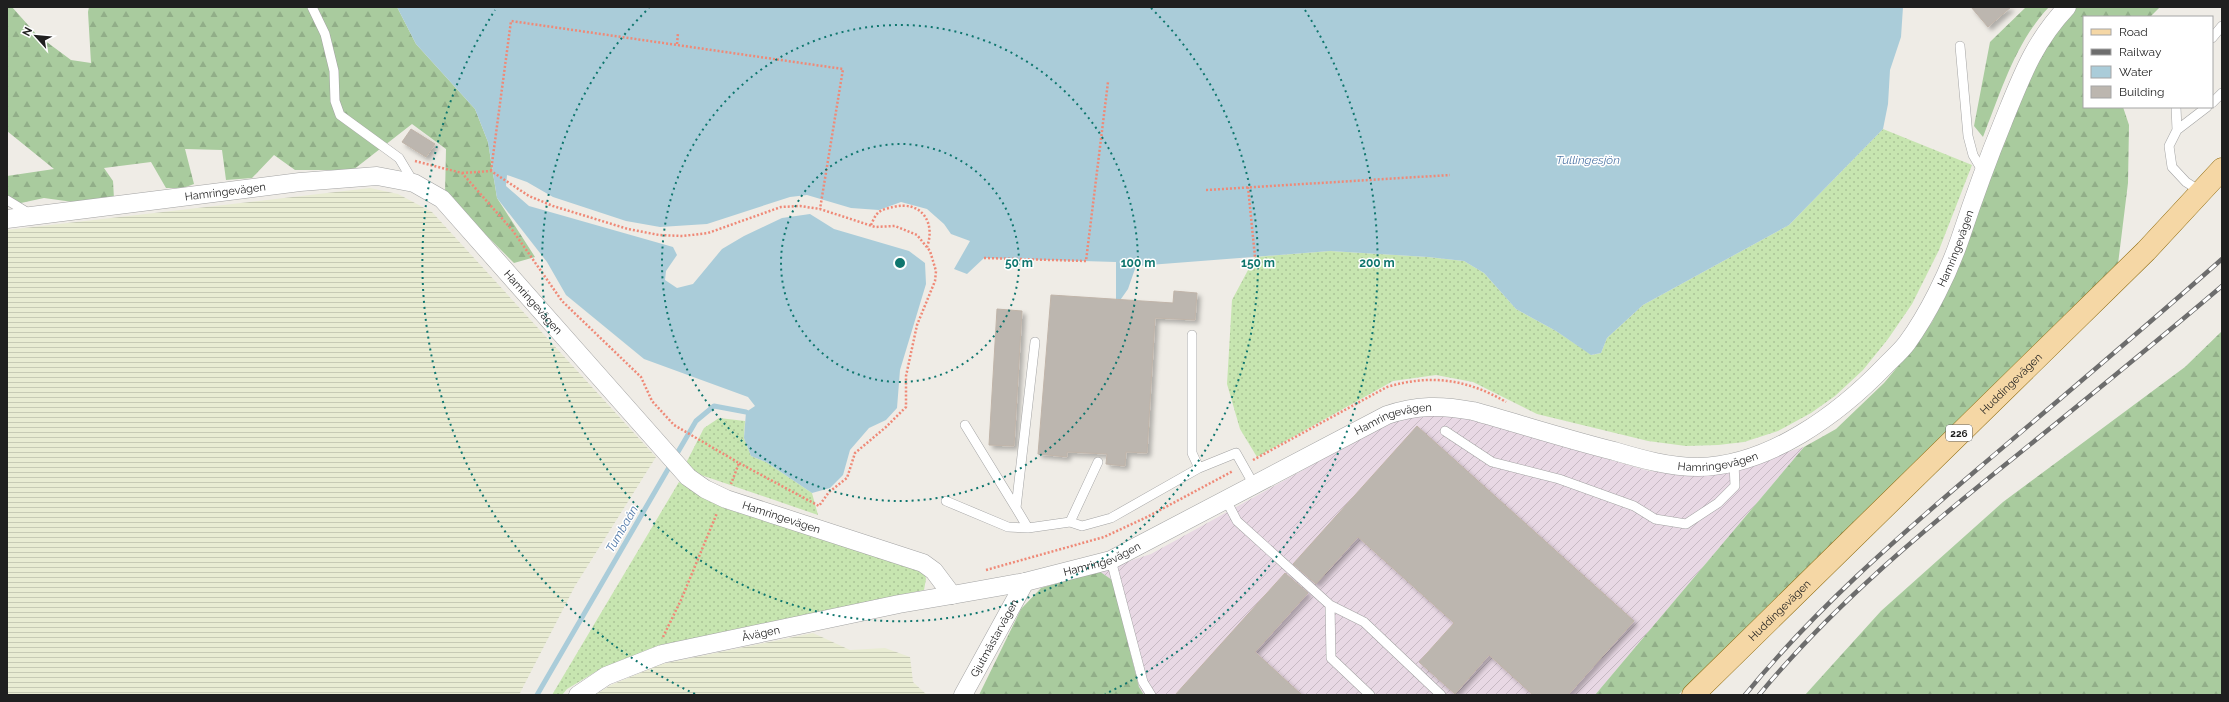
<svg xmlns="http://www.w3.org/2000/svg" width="2229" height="702" viewBox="0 0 2229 702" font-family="Raleway,sans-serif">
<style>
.industrial{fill:url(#industrial-furrows)}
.farmland{fill:url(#farmland-rules)}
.grass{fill:url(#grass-dots)}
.forest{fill:url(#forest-firs)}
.water{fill:#aaccd9}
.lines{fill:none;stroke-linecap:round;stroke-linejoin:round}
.stream{stroke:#aaccd9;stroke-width:5}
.building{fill:#bcb6af;stroke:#c0b4a9;filter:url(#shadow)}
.service-casing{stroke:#a3a3a3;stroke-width:10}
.minor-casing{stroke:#a3a3a3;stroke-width:19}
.primary-casing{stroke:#8e6a0c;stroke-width:23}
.path{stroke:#ef8977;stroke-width:2.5;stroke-dasharray:2 2;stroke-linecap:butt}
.service{stroke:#fff;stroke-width:9}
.minor{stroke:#fff;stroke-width:18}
.primary{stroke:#f5d7a5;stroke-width:22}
.rail-casing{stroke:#6d6d6d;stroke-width:4.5}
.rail{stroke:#fff;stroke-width:3;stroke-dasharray:9;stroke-linecap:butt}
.ring{fill:none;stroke:#0f766e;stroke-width:2;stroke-dasharray:2 4}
.labels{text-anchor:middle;stroke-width:3;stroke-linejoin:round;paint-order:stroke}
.shield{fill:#fff;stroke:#626262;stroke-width:1}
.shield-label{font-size:10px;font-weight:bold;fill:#1f1f1f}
.street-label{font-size:11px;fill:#1f1f1f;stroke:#fff}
.water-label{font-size:12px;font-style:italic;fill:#5279a8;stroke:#fff}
.centre{fill:#0f766e;stroke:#fff;stroke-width:2}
.ring-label{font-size:12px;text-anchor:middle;font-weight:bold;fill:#0f766e;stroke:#fff;stroke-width:3;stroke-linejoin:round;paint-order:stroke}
</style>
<defs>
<pattern id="industrial-furrows" width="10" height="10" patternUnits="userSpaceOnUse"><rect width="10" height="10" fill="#e8d8e4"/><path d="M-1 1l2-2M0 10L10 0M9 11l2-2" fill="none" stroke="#c7b9c3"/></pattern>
<pattern id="farmland-rules" width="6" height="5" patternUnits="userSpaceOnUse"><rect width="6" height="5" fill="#e9ecd3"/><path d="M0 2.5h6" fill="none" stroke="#c7cab5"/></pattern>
<pattern id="grass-dots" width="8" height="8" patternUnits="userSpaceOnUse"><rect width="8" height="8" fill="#c7e5b0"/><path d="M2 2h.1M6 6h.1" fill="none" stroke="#aac497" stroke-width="1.8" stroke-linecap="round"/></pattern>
<pattern id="forest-firs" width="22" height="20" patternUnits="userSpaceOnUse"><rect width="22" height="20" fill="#a9cb9e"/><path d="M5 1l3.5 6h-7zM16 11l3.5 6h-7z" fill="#91ae88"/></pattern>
<filter id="shadow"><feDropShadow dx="3.5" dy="3.5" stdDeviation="2" flood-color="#0004"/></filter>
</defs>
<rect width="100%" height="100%" fill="#efece6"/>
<!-- industrial -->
<path class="industrial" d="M1444 414 1469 419 1649 471 1710 475 1804 447 1595 695H1144L1139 687 1099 571 1151 554 1383 426 1411 416Z"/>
<!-- farmland -->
<path class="farmland" d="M370 188 398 194 432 212 656 457 575 586 519 695H7V230Z
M813 633 850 650 885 648 910 657 913 682 927 695H595L611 685 662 664Z"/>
<!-- grass -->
<path class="grass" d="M1883 129 1972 165 1939 250 1912 304 1888 339 1863 370 1835 396 1811 413 1778 431 1744 442 1718 445 1686 446 1648 441 1537 414 1473 382 1436 375 1393 381 1257 457 1240 429 1227 384 1232 300 1255 257 1330 251 1428 257 1464 261 1484 273 1516 309 1556 331 1592 355 1601 353 1607 338 1643 305 1789 225Z
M719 418 745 421 744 438 751 456 766 462 812 493 818 515 698 474 686 463 704 428Z
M679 482 726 508 924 570 926 579 924 590 657 646 602 668 567 689 562 695H552Z"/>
<!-- forest -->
<path class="forest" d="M7 7H12L36 34 71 60 91 63 88 12 89 7H397L416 44 475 109 488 142 497 198 535 257 514 263 445 194 446 149 412 124 353 170H295L274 155 252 178 226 180 222 150 185 149 194 184 183 188H166L151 162 104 168 113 181 114 199 73 202 44 198 7 206V176L54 169 7 131Z
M2026 7H2049C2015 43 2001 92 1983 137L1974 126 1990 42Z
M2075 7H2160L2150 17H2084V107H2123L2129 125 2128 183 2118 264 1678 695H1595L1804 447 1836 429 1884 383 1915 346 1932 322 1946 294 2034 64Z
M2222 331V695H1805L1881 611 2003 502 2185 367Z
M1099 571 1112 580 1139 687 1144 695H979L1021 609 1041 588Z"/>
<!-- water -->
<path class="water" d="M397 7H1903L1901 37 1890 70 1888 104 1883 129 1789 225 1643 305 1607 338 1601 353 1591 355 1556 331 1516 309 1484 273 1464 261 1428 257 1330 251 1136 266 1128 289 1116 306V262L984 258 967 274 954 269 970 241 951 234 944 224 927 209 901 202 879 210 851 208 807 195 790 197 707 224 660 227 626 221 553 197 527 182 507 175 506 186 529 206 673 247 677 255 666 271 665 280 677 288 693 284 722 249 744 236 782 218 810 214 834 229 909 251 925 263 926 284 900 370 897 408 886 420 869 428 850 450 843 475 830 488 812 493 766 462 751 456 744 438 746 412 755 406 748 397 644 359 566 295 547 262 497 198 488 142 475 109 416 44Z"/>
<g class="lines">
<!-- stream -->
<path class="stream" d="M675 457 696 421 714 406 746 412
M537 695 671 464"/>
</g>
<!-- building -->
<path class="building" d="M1971 7H2011L1988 27Z
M411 129 435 144 426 157 402 142Z
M1174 291 1197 293 1195 320 1155 318 1147 453 1126 452 1125 466 1106 464 1107 454 1067 452V457L1038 454 1051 295 1173 303Z
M997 309 1022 311 1014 446 989 445Z
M1417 426 1634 621 1568 695H1533L1489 655 1455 694 1419 662 1454 623 1358 537 1316 584 1293 564Z
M1285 573 1308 593 1255 652 1302 695H1175Z"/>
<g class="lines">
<defs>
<path id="service" d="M312 7 325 34 334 71 335 101 340 115 399 158 414 183
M2212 38 2222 26
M1960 46 1968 136 1973 155 1983 172
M2212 103 2222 93
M2176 107 2177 130 2169 146 2172 167 2186 182 2200 191
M2177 130 2207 107
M7 200 30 214
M1192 335V453L1199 468
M965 425 1016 508
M1445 431 1492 462 1559 479 1634 506 1655 519 1686 524 1718 503 1735 486 1734 463
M1226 500 1237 521 1330 605 1364 622 1441 695
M946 501 1008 527 1028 528 1070 522 1082 526 1111 518 1199 468 1236 453 1254 485
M1070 522 1098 462
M1028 528 1016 508 1035 342
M1111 560 1143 682 1151 695
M1330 605 1331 658 1370 695"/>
<g id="minor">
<path id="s1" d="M7 219 300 182 377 176 414 183 442 199 688 477 705 489 726 499 923 563 934 571 952 595 1025 582 1111 560 1387 415C1417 405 1441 405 1473 411 1520 424 1566 439 1614 451 1641 459 1669 467 1698 467 1769 466 1839 414 1886 365 1893 358 1901 351 1907 343 1928 314 1948 274 1960 239 1973 200 1987 161 2003 122 2021 78 2033 43 2067 7"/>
<path id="s2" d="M578 695 606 676 662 654 899 604 952 595"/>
<path id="s3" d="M963 695 1025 582"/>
</g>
<g id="primary">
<path id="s4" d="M1693 695 2146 251 2222 169"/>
</g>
</defs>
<!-- service casing -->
<use href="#service" class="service-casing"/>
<!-- minor casing -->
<use href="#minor" class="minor-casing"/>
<!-- primary casing -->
<use href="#primary" class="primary-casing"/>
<!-- path -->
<path class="path" d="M677 44 678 33
M415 161 462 173 513 231 562 301 641 377 652 401 674 425 739 463 731 484
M491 171 511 21 843 69 820 209
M462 173 491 171 529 196 553 206 628 229 659 235 683 236 708 233 781 207 800 206 820 209 875 227 895 226 917 235 930 251 936 271 935 281 917 325 906 376V407L886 427 855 453 847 478 829 492 819 506 739 463
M1248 187 1255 257
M1206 190 1450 175
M871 225C873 221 875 215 879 212 883 209 889 208 893 207 921 200 936 222 927 247
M984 258 1086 261 1108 82
M1253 460 1387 387C1430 374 1467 379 1506 402
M986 570 1104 537 1147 517 1233 471
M663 637 681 600 717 513"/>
<!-- service -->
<use href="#service" class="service"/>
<!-- minor -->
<use href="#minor" class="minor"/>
<!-- primary -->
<use href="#primary" class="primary"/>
<defs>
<path id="rail" d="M1745 695C1814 610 1897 538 1980 467 2061 398 2142 330 2222 259
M1759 695C1834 604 1925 529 2016 456 2085 400 2154 344 2222 286"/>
</defs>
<!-- rail casing -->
<use href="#rail" class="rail-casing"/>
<!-- rail -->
<use href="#rail" class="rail"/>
</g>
<!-- distance rings -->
<g class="ring">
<circle cx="900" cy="263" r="119"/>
<circle cx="900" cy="263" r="238"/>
<path d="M1151 8A358 358 0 1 1 649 8"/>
<path d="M695 694A477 477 0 0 1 495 10M1305 10A477 477 0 0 1 1105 694"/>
</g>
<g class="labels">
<!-- shield labels -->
<rect class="shield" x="1946" y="425" width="26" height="16" rx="3"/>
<g class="shield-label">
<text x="1959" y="437">226</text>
</g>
<!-- street labels -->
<g class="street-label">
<text dy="4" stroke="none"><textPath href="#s1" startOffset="220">Hamringevägen</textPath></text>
<text dy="4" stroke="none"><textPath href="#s1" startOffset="2259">Hamringevägen</textPath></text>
<text dy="4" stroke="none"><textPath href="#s1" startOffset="580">Hamringevägen</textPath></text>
<text dy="4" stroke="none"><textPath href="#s4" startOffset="445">Huddingevägen</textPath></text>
<text dy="4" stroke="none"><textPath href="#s1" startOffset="1588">Hamringevägen</textPath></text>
<text dy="4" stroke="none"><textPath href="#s1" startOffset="1923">Hamringevägen</textPath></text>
<text dy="4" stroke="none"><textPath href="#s1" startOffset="916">Hamringevägen</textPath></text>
<text dy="4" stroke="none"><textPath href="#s1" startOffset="1263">Hamringevägen</textPath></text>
<text dy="4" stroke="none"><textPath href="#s4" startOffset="121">Huddingevägen</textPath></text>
<text dy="4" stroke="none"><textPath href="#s2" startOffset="195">Åvägen</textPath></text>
<text dy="4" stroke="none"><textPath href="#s3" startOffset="65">Gjutmästarvägen</textPath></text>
</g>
<!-- water labels -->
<g class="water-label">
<text x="1588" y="164">Tullingesjön</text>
<text transform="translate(622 529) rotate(-60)" y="4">Tumbaån</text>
</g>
</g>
<circle cx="900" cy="263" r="6" class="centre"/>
<g class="ring-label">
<text x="1019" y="267">50 m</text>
<text x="1138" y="267">100 m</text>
<text x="1258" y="267">150 m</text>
<text x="1377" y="267">200 m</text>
</g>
<!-- border -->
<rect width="2229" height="702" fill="none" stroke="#1f1f1f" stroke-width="16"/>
<!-- legend -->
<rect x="2083" y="16" width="130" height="92" fill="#ffffff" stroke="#a5a5a5"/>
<rect x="2091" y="29" width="20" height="6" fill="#f5d7a5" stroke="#a5a5a5"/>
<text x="2119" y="36" font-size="12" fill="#1f1f1f">Road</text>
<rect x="2091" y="49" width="20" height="6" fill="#6d6d6d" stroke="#a5a5a5"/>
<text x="2119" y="56" font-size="12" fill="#1f1f1f">Railway</text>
<rect x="2091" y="66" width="20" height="12" fill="#aaccd9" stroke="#a5a5a5"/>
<text x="2119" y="76" font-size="12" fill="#1f1f1f">Water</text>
<rect x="2091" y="86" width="20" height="12" fill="#bcb6af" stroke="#a5a5a5"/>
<text x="2119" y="96" font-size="12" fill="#1f1f1f">Building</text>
<!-- north arrow -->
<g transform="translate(36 36) rotate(297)" stroke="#ffffff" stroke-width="3" paint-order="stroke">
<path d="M0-3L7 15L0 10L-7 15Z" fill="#1f1f1f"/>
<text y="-6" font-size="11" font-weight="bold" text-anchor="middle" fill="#1f1f1f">N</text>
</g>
</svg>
